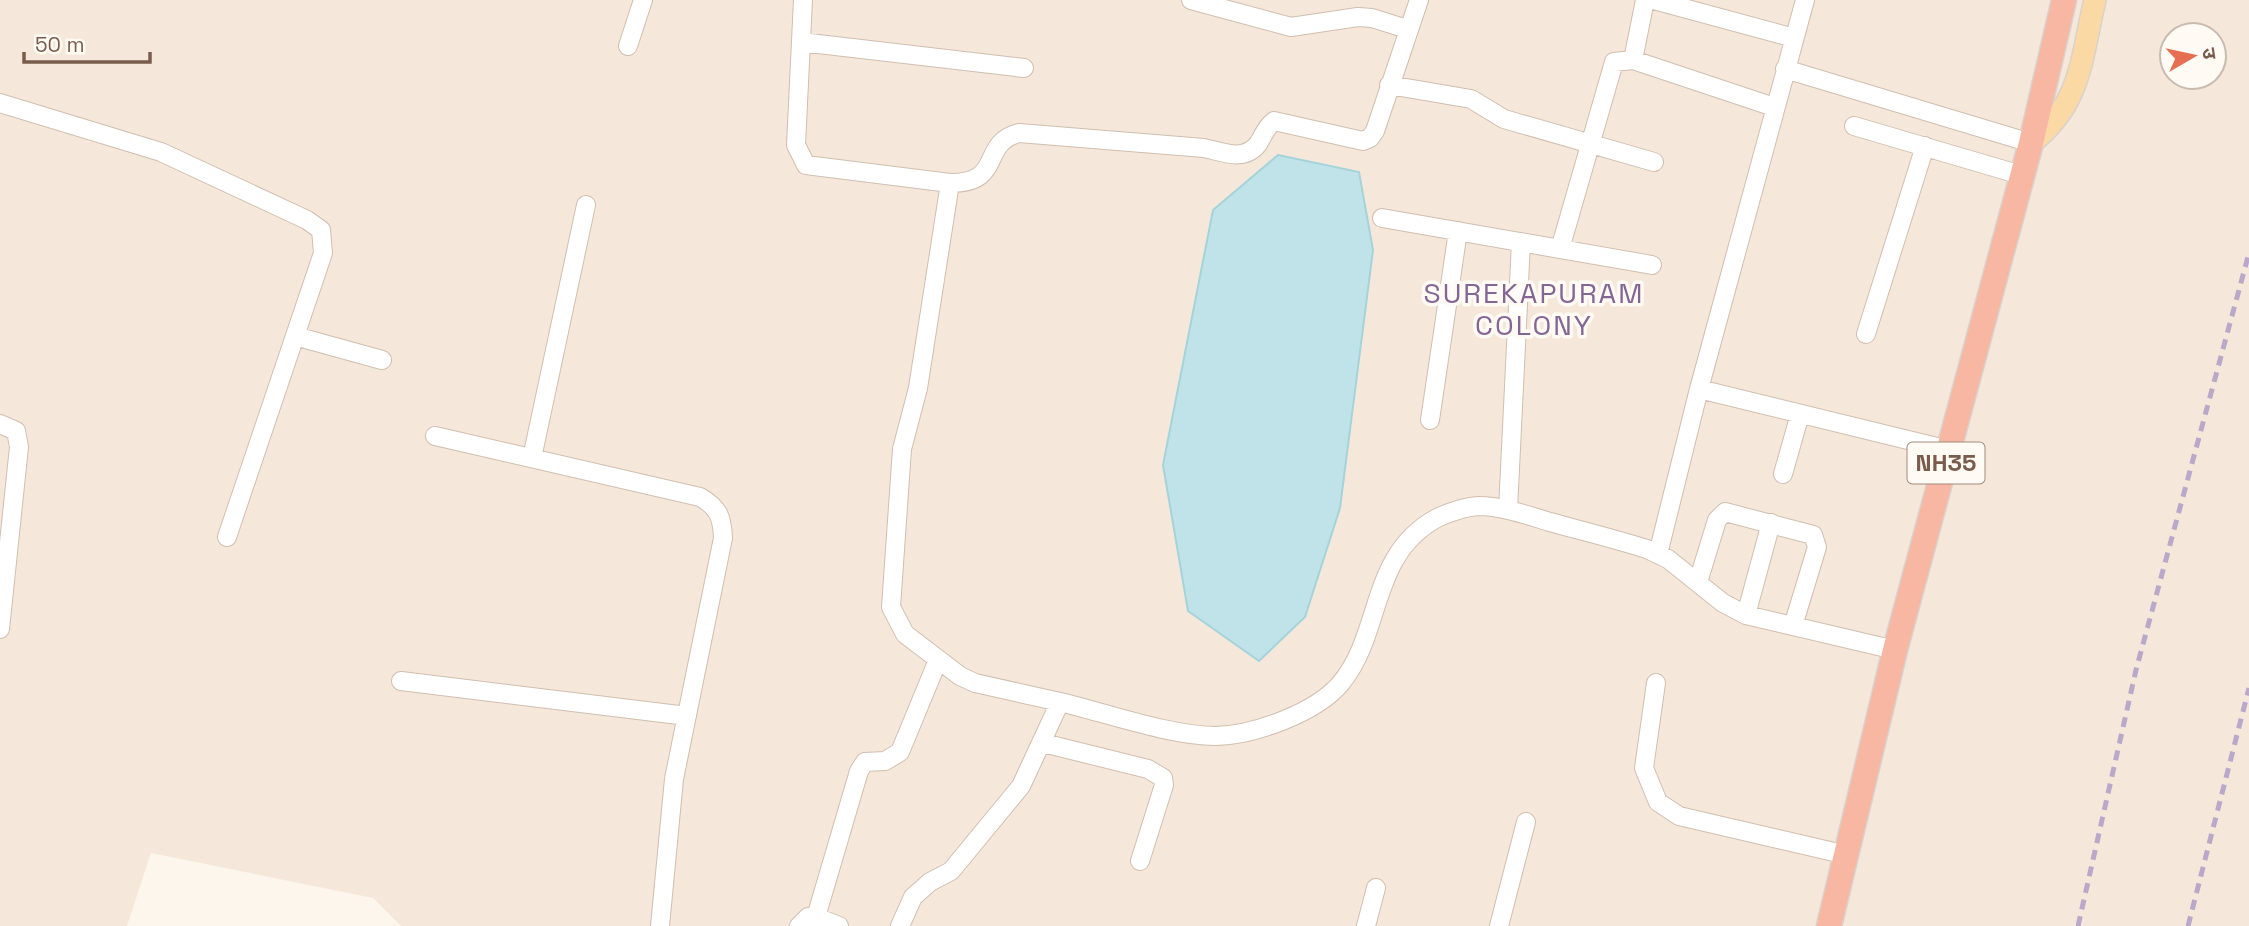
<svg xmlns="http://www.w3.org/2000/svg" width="2249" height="926" viewBox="0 0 2249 926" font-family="'Space Grotesk','Noto Sans Devanagari',sans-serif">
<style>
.residential{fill:#f5e8da;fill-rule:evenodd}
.water{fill:#bfe3e8;stroke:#a5d3da;stroke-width:2}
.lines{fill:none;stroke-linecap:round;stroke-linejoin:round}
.minor-casing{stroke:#d1beb0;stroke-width:20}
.major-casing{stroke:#dad1cd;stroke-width:24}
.highway-casing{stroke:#dad1cd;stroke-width:27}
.minor{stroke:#fff;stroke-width:18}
.major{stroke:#fbd9a5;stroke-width:21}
.highway{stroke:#f7b7a3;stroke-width:24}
.rail{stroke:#b9a8c9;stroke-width:5;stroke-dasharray:10 7;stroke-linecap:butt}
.labels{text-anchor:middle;stroke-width:7;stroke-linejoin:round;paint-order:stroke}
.shield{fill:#fffaf3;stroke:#a28b7f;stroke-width:2}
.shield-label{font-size:24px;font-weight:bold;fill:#7a5c4d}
.neighbourhood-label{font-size:28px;letter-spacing:2px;fill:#846695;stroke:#fffaf3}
</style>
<rect width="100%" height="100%" fill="#fdf6ec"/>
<!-- residential -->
<path class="residential" d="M0 0H2249V926H401L373 898 151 853 127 926H0ZM2172 35H2214V77H2172Z"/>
<!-- water -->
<path class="water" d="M1278 155 1359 172 1373 250 1340 508 1305 617 1259 661 1188 611 1163 465 1213 210Z"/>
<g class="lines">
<defs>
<path id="minor" d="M803 0 796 145 806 165 950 183
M1191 0 1291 27 1358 17 1372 18 1407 29
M1654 0 1794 38
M1805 0 1699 389 1949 450
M801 42 1024 68
M628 46 643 0
M1633 60 1645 0
M1785 69 2031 143
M1389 85 1471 99 1504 119 1654 162
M0 103 161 152 307 220 321 230 323 253 227 537
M1854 126 2021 175
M1382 218 1652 265
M1560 249 1614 62 1633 60 1774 107
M1866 334 1925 146
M295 336 382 360
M1430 420 1458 231
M0 424 16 431 19 447 0 629
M435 436 700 497C719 508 722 517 723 538L674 779 660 926
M532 458 586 205
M1783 474 1800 414
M1508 510 1521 242
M1658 554 1699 389
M1698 582 1717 520 1725 512 1813 535 1817 547 1793 626
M1746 615 1771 523
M401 681 687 716
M1656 683 1644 768 1658 802 1679 816 1847 855
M1060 702 975 683 960 676 905 634 891 607 902 449 918 388 950 183C1005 183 979 143 1019 133L1204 148C1223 152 1244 162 1258 144 1264 135 1265 128 1274 121L1363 141 1370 138 1375 131 1419 0
M1043 743 1148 769 1163 778 1164 785 1140 861
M816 917 859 771 865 762 885 761 900 752 938 660
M799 926 808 917H816L839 926
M900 926 913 897 930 882 951 871 1021 786 1060 702C1106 713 1171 736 1216 736 1254 735 1316 713 1341 683 1383 632 1369 555 1437 518 1450 512 1464 507 1478 506 1502 506 1527 515 1550 522 1583 531 1615 539 1647 549L1668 559 1723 603 1746 615 1895 650
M1366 926 1376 888
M1499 926 1526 822"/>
<path id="major" d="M2031 143C2082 104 2081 58 2095 0"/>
<path id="highway" d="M1829 926 1895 650 2031 143 2064 0"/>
</defs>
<!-- minor casing -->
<use href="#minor" class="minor-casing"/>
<!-- major casing -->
<use href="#major" class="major-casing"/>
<!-- highway casing -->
<use href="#highway" class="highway-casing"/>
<!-- minor -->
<use href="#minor" class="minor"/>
<!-- major -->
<use href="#major" class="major"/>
<!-- highway -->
<use href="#highway" class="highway"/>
<!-- rail -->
<path class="rail" d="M2078 926 2136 670 2249 253
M2188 926 2249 688"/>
</g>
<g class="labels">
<!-- shield labels -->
<rect class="shield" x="1907.5" y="442.5" width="77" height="41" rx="5"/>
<g class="shield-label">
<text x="1946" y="471">NH35</text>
</g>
<!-- neighbourhood labels -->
<g class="neighbourhood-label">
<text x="1534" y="303">SUREKAPURAM<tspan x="1534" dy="32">COLONY</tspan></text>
</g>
</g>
<!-- north arrow -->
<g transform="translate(2193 56) rotate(81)"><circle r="33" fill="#fffaf3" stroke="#cabbb1" stroke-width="2"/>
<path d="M0-5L12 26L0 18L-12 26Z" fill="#e76f51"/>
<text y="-10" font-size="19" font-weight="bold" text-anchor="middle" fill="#7a5c4d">उ</text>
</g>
<!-- scale -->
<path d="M24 52v10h126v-10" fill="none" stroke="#7a5c4d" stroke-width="3.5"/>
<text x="35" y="52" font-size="21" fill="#7a5c4d" stroke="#fffaf3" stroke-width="5" paint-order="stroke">50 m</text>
</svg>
